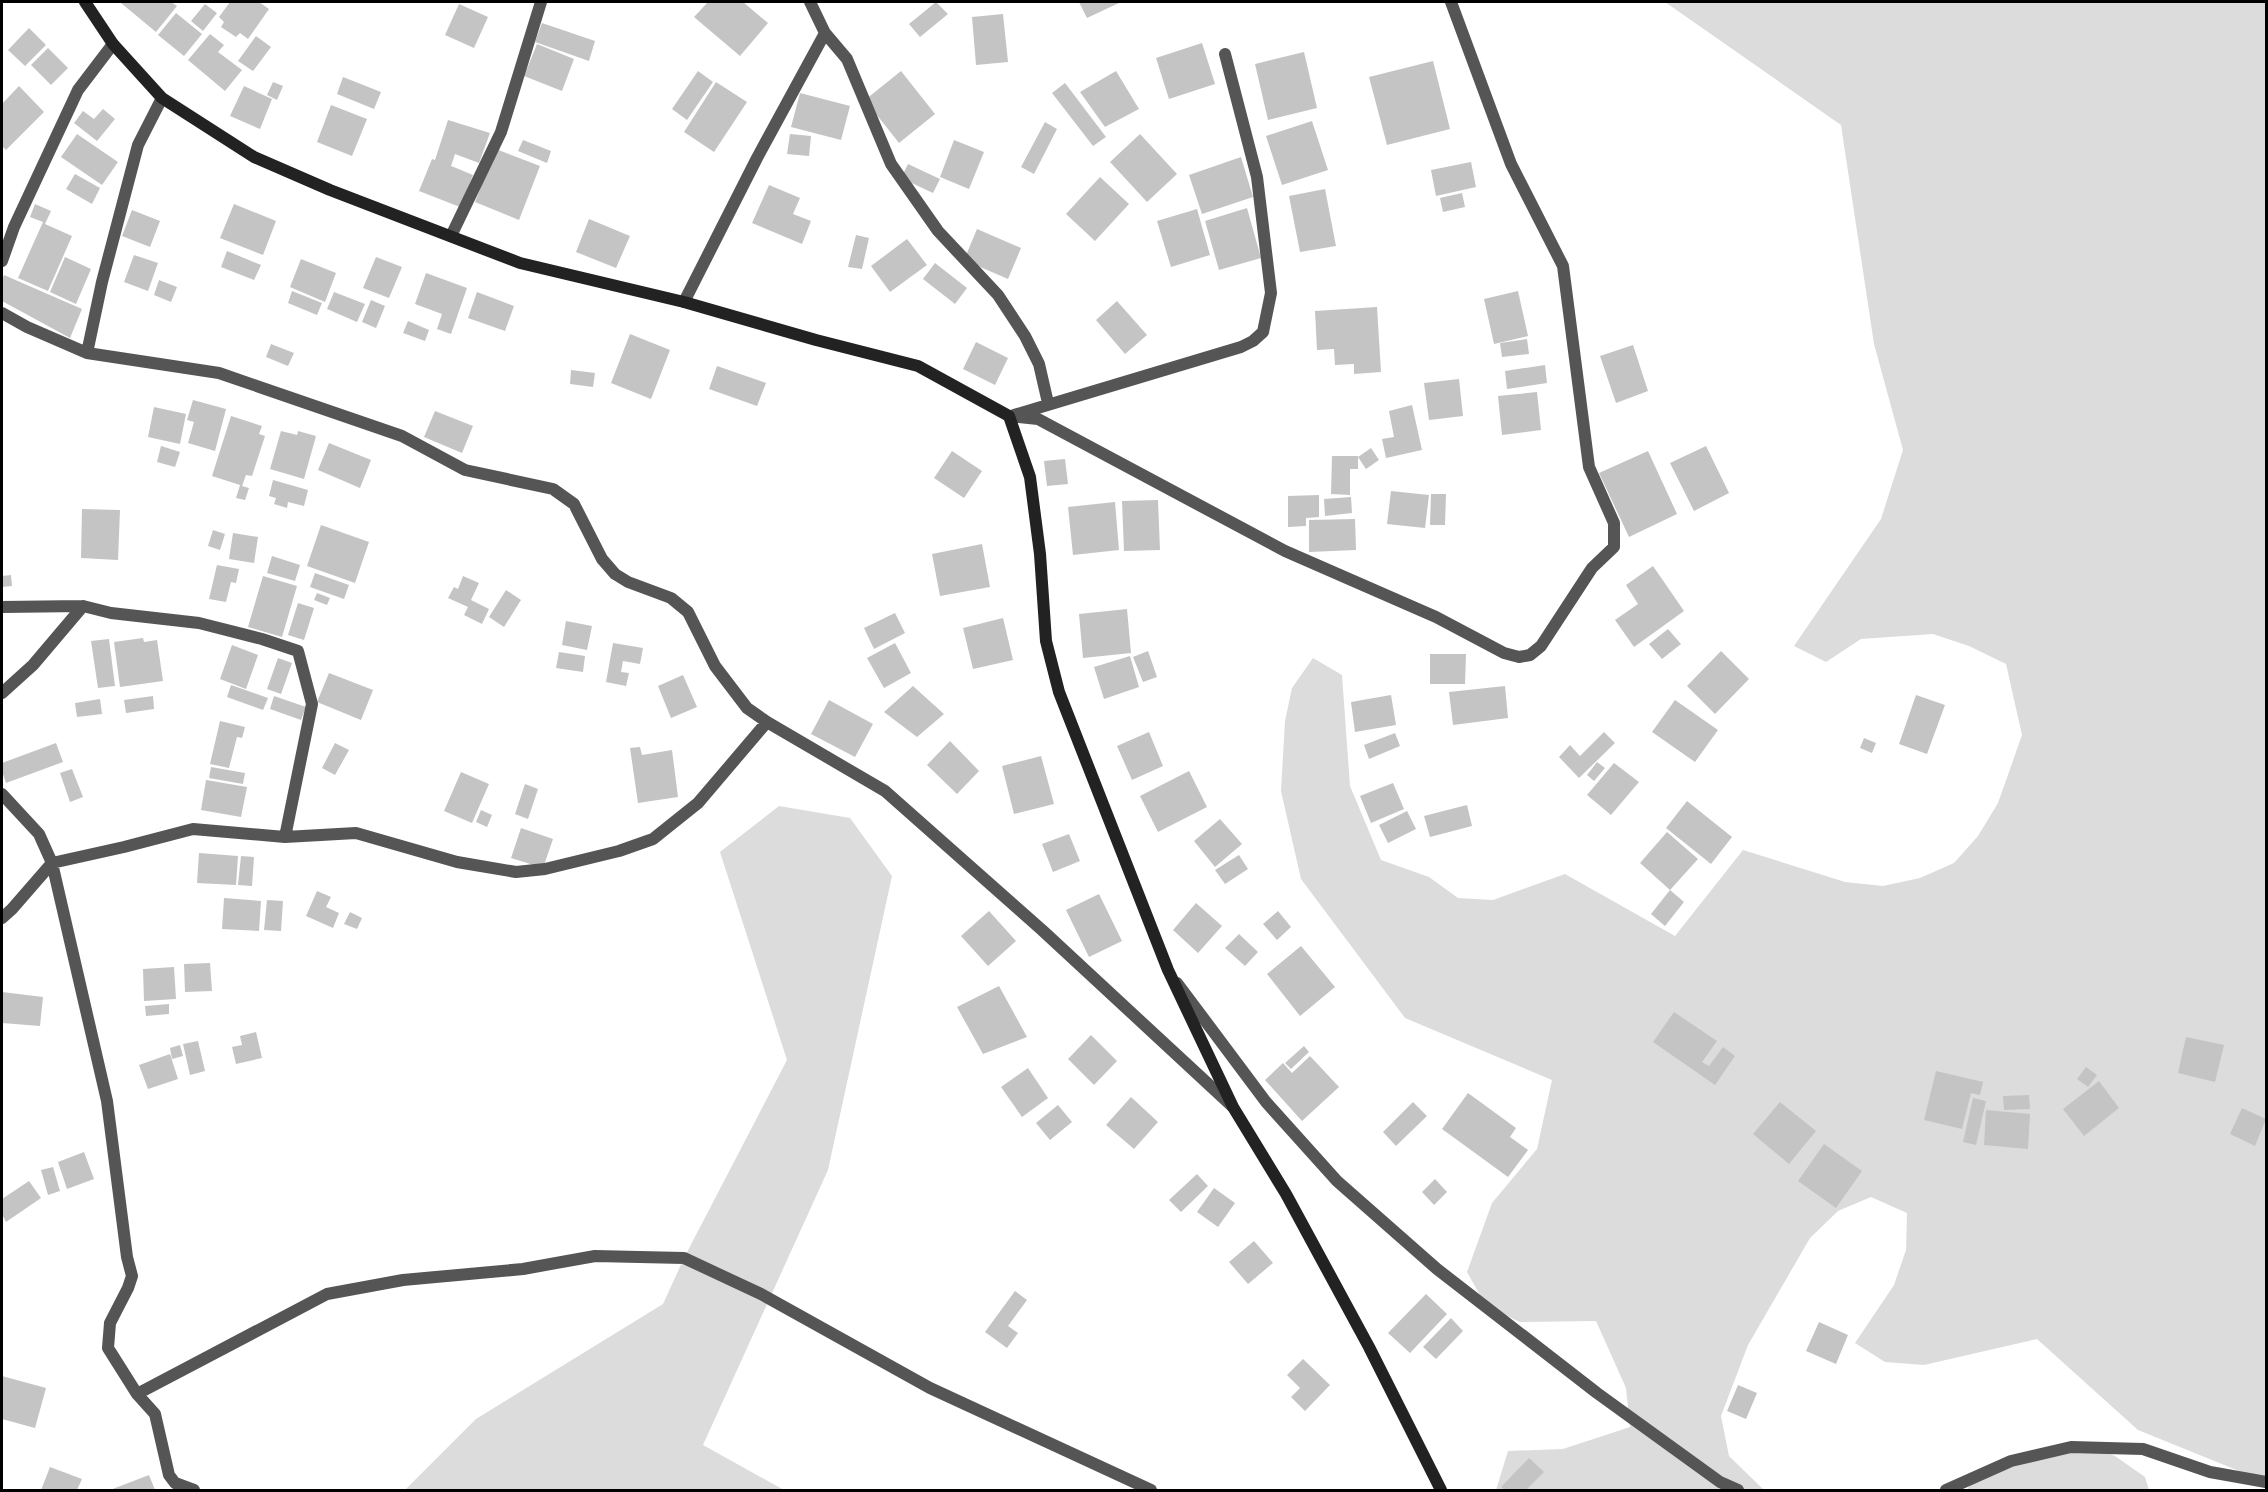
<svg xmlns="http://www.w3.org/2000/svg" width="2268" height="1492" viewBox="0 0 2268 1492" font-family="'Public Sans',sans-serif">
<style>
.green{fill:#dcdcdc}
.building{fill:#c4c4c4}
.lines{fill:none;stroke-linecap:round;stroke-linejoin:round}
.street{stroke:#555;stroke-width:12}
.secondary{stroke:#222;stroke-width:12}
</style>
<rect width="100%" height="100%" fill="#fff"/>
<!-- green -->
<path class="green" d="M1665 2H2266V1480L2244 1473 2138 1430 2037 1339 1924 1365 1885 1362 1855 1343 1894 1285 1906 1250 1907 1213 1871 1197 1838 1211 1810 1238 1748 1345 1721 1416 1729 1456 1764 1490H1496L1508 1451 1563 1449 1630 1427 1626 1388 1596 1321 1520 1322 1486 1306 1467 1272 1492 1203 1537 1149 1552 1080 1405 1018 1301 879 1281 791 1285 721 1292 688 1313 658 1342 675 1350 786 1381 860 1429 877 1458 898 1493 900 1565 874 1675 936 1743 850 1845 882 1883 886 1920 878 1954 863 1978 836 1998 803 2022 735 2006 664 1969 646 1933 634 1861 639 1826 662 1794 646 1881 519 1903 450 1874 344 1841 125Z
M779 806 850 818 892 876 828 1170 703 1445 784 1490H405L476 1419 663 1304 684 1258 787 1060 720 852Z
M2081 1442 2115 1456 2145 1477 2149 1490H1967L1976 1474Z"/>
<!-- building -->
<path class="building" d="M122 2H171L177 6 156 32 121 3Z
M230 2H259L269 9 248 39 240 33 236 37 221 27 224 22 219 17Z
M708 2H743L768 23 740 56 694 17Z
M936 2 948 14 920 37 909 24Z
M1079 2H1121L1087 18Z
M205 4 217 13 203 31 191 21Z
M459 4 488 17 474 48 445 35Z
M176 13 202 34 184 56 158 35Z
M1003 14 1008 62 976 65 972 17Z
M542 23 595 41 589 61 535 42Z
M29 28 46 45 25 66 8 50Z
M210 34 224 45 218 52 242 70 225 91 188 60Z
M256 36 271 47 253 71 238 61Z
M1202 43 1215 84 1169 99 1156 58Z
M537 44 574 59 562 91 524 76Z
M48 48 68 68 51 85 31 65Z
M1304 52 1317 108 1268 120 1255 64Z
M1433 61 1450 129 1387 145 1369 77Z
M698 71 713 82 687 120 672 109Z
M901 71 935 114 899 143 865 100Z
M1116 71 1139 109 1105 127 1080 92Z
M343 77 381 92 374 109 337 94Z
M273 82 283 86 277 100 267 95Z
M716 82 747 102 714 152 684 132Z
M1065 83 1106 137 1093 146 1052 93Z
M19 86 44 112 6 150 2 146V104Z
M244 86 272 99 260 129 230 116Z
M800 93 850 106 841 140 791 127Z
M331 105 367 119 352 156 317 142Z
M103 109 115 119 97 141 74 123 83 111 94 119Z
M448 120 490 133 479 163 455 154 451 166 444 163 473 175 460 207 419 191 432 159 435 160Z
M1312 121 1328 170 1282 185 1266 136Z
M1045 122 1057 129 1034 174 1021 167Z
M77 134 118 162 102 185 61 157Z
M790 134 811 136 809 156 787 154Z
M1140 134 1177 174 1147 202 1110 162Z
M523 140 551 151 547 163 518 151Z
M954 140 984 152 969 189 940 177Z
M496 149 540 166 519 220 475 202Z
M1241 157 1253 197 1202 214 1189 175Z
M1471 162 1476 187 1436 196 1431 170Z
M908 164 940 179 933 193 901 178Z
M75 174 100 188 92 204 66 189Z
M1100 177 1129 204 1095 241 1066 214Z
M769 185 800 198 793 214 811 221 802 244 752 223Z
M1325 189 1336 246 1300 252 1289 196Z
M1462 193 1465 207 1443 212 1440 198Z
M35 204 51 211 45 224 72 236 48 291 18 278 43 222 30 217Z
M234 204 276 221 263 255 220 238Z
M1247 208 1261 258 1219 270 1205 221Z
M1197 209 1210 255 1171 267 1157 221Z
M132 210 160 221 150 247 122 236Z
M589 219 630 236 616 268 576 252Z
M977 229 1021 248 1008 279 964 260Z
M856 235 869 238 862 269 848 267Z
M907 239 927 265 890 292 871 266Z
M227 251 261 265 254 280 221 267Z
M134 255 158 263 148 291 124 282Z
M65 257 91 269 76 304 50 292Z
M376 257 402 267 389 298 363 288Z
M301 259 336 273 325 302 290 287Z
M935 263 967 288 955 304 923 279Z
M426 273 467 288 451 334 437 329 442 314 415 304Z
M4 275 82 309 70 338 2 301V280Z
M159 280 177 287 171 302 154 295Z
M292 291 322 303 317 315 288 303Z
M1518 291 1528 336 1494 344 1484 299Z
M334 292 365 304 357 322 327 309Z
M477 292 514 306 505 331 468 318Z
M371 300 385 306 376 328 362 322Z
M1117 301 1147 335 1125 354 1096 320Z
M1377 307 1381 372 1354 374V364L1335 365 1334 349 1317 350 1315 311Z
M408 321 429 330 425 341 403 333Z
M630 334 670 350 651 399 611 383Z
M1527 339 1529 354 1502 357 1500 343Z
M976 342 1008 358 995 385 963 369Z
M271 344 294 353 288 366 266 357Z
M1633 345 1648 391 1616 403 1600 356Z
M1545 365 1547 383 1507 389 1505 371Z
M717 366 766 383 757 406 709 389Z
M571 370 595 373 593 387 570 384Z
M1459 379 1463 416 1429 420 1424 383Z
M1537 392 1541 430 1502 435 1498 396Z
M193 400 226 409 215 451 188 443 194 422 187 420Z
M1412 405 1422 450 1386 458 1382 439 1394 437 1389 411Z
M154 407 186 414 180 444 148 437Z
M435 411 473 426 462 453 424 437Z
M231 416 262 426 259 434 265 436 252 476 246 475 242 486 249 488 245 500 236 498 240 485 212 476Z
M281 431 297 435 298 431 316 436 304 479 270 469Z
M329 443 371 460 360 488 318 470Z
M161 446 180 452 175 467 157 462Z
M1706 446 1729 493 1694 511 1670 463Z
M1371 448 1379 460 1366 469 1358 457Z
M952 451 982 471 964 498 934 478Z
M1648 451 1677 514 1629 537 1599 473Z
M1332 456H1358V469H1350V495L1331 494Z
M1065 459 1068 484 1047 486 1044 461Z
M273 480 308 490 304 506 288 502 287 508 274 504 276 498 269 496Z
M1391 491 1429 495 1425 528 1387 524Z
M1431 494H1446L1445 525H1430Z
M1319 495V517L1306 518V526L1288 527V496Z
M1351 497 1352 513 1325 516 1324 499Z
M1158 500 1160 550 1124 551 1122 501Z
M1115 502 1119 550 1073 555 1068 507Z
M82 509 120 510 118 560 81 558Z
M1355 519 1356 550 1309 552V520Z
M321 525 369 542 355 583 307 566Z
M213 530 225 534 220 550 208 546Z
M233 533 258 537 254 563 229 559Z
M982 544 990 587 940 596 932 554Z
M272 556 300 565 295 581 267 573Z
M217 565 239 569 236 583 231 582 226 602 209 599Z
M1653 566 1684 611 1634 647 1615 620 1638 604 1626 585Z
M315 573 349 585 344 599 310 587Z
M11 575 12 586 2 587V576Z
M263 576 297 586 282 637 248 627Z
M463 576 479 583 471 600 489 609 482 624 464 615 468 607 448 598 454 587 458 589Z
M506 590 521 600 504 627 489 617Z
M317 593 330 598 327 605 314 600Z
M298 603 314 608 304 640 288 635Z
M1127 609 1131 653 1083 658 1079 614Z
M895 613 905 633 874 649 864 628Z
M1003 618 1013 660 973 669 963 628Z
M566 621 592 626 587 650 562 645Z
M1668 629 1681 644 1662 659 1649 644Z
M143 638 144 642 157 640 163 681 120 687 114 642Z
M109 639 115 686 98 688 91 641Z
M613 643 643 648 640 664 623 661 621 672 629 673 626 686 606 682Z
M895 643 911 673 884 688 867 658Z
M232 645 258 655 246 689 220 679Z
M1148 651 1157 677 1143 682 1133 657Z
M1721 651 1749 679 1715 714 1687 686Z
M559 652 585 656 583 672 556 668Z
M1430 654H1466L1465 684H1430Z
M1130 656 1139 687 1104 699 1094 667Z
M278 658 292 663 281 694 267 689Z
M329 673 373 690 361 720 317 702Z
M683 675 697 707 671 718 658 686Z
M231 685 268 698 263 710 227 697Z
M913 686 944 714 917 737 884 712Z
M1505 686 1508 718 1453 725 1449 692Z
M1391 695 1396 725 1355 732 1351 702Z
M1916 695 1945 705 1927 754 1899 744Z
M153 696 154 709 126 713 124 700Z
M274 696 306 707 301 720 270 709Z
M100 699 102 714 77 717 75 703Z
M829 700 873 724 855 757 811 734Z
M1675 700 1718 730 1695 762 1652 732Z
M220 721 245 727 242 738 237 737 229 768 210 764Z
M1149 732 1163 766 1132 780 1117 746Z
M1604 732 1615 743 1579 778 1559 757 1570 745 1580 756Z
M1395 733 1400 746 1369 759 1364 745Z
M1864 738 1876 743 1872 753 1860 748Z
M950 741 979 771 957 794 927 765Z
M56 743 63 762 6 783 2 771V763Z
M335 743 349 750 335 775 322 768Z
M640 747 642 755 672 750 678 797 638 803 630 748Z
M1041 756 1054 804 1014 814 1002 766Z
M1597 762 1605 768 1594 781 1587 775Z
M1614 763 1639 782 1611 815 1587 795Z
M211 767 245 773 243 784 209 778Z
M72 769 83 797 70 802 60 773Z
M1189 771 1207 807 1158 832 1140 796Z
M461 772 489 784 472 823 444 811Z
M206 780 247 787 241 817 201 810Z
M1393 783 1404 809 1371 823 1360 796Z
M525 784 538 789 528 819 515 814Z
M1687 801 1732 837 1711 864 1666 828Z
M1467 805 1472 826 1430 837 1424 816Z
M481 810 492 815 487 827 476 822Z
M1407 811 1416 829 1388 843 1379 825Z
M1220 819 1242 844 1215 867 1194 841Z
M521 828 553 839 543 868 511 858Z
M1667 832 1698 859 1670 890 1684 902 1665 926 1651 914 1670 890 1640 863Z
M1069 834 1080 861 1053 872 1042 844Z
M199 853 238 856 236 885 197 883Z
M1239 855 1248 869 1225 884 1215 870Z
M241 856 254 857 252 886 238 885Z
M317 891 331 897 326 907 339 913 333 928 306 916Z
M1099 894 1122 941 1089 957 1066 910Z
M224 898 261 901 259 931 222 929Z
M267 900 283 901 281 931 264 930Z
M1196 903 1222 926 1198 953 1173 930Z
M989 911 1016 941 988 966 961 936Z
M1278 911 1291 927 1277 940 1263 924Z
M350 912 362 918 357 929 344 924Z
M1239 934 1258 952 1245 966 1225 948Z
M1301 946 1335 987 1300 1016 1267 974Z
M210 963 212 991 185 992 184 964Z
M174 967 176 999 144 1001 143 969Z
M999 986 1027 1037 983 1054 957 1007Z
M2 992 43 997 40 1026 2 1023Z
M169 1004V1014L146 1016 145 1006Z
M1674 1012 1717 1041 1702 1062 1709 1066 1723 1047 1735 1056 1715 1085 1653 1042Z
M256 1032 262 1058 236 1064 232 1047 242 1045 240 1036Z
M1091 1035 1117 1061 1094 1085 1068 1059Z
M2186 1037 2224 1045 2215 1082 2178 1073Z
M198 1041 205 1071 190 1075 183 1044Z
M180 1045 183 1056 172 1059 170 1048Z
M1304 1046 1309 1052 1291 1069 1285 1063Z
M170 1054 178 1079 148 1089 139 1065Z
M1310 1056 1339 1087 1302 1121 1265 1080 1283 1063 1292 1073Z
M2086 1067 2097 1075 2088 1087 2077 1079Z
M1028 1068 1048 1098 1022 1117 1001 1087Z
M1936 1071 1983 1082 1980 1095 1971 1093 1962 1129 1924 1120Z
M2099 1081 2119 1108 2084 1136 2063 1109Z
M1468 1093 1516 1128 1510 1137 1528 1150 1508 1177 1442 1129Z
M2029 1095 2030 1109 2004 1110 2003 1096Z
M1131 1097 1158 1122 1134 1149 1106 1125Z
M1973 1098 1986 1101 1976 1145 1963 1142Z
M1413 1102 1427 1116 1396 1146 1383 1132Z
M1780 1102 1816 1131 1789 1164 1753 1134Z
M1058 1105 1072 1122 1050 1140 1036 1123Z
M2242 1108 2266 1119 2255 1146 2230 1134Z
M1986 1110 2030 1114 2028 1149 1984 1145Z
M1824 1144 1862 1171 1836 1208 1798 1181Z
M84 1152 94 1179 67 1189 58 1162Z
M53 1167 60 1191 48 1195 41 1170Z
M1197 1174 1208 1186 1181 1212 1169 1200Z
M1435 1179 1447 1192 1434 1205 1422 1192Z
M29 1181 41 1198 6 1222 2 1214V1199Z
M1214 1188 1235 1203 1218 1227 1197 1212Z
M1254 1241 1273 1263 1248 1284 1229 1262Z
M1015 1291 1027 1300 1008 1326 1018 1333 1007 1348 985 1332Z
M1426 1294 1447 1314 1410 1353 1388 1333Z
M1451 1318 1463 1331 1436 1359 1423 1347Z
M1819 1322 1848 1335 1836 1364 1806 1351Z
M1303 1359 1330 1385 1305 1411 1291 1397 1300 1388 1287 1375Z
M2 1376 46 1388 35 1428 2 1419Z
M1738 1385 1757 1393 1746 1419 1727 1411Z
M1529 1458 1544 1472 1526 1490H1505L1501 1487Z
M50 1467 82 1479 77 1490H41Z
M149 1475 155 1490H110Z"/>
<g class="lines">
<!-- street -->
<path class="street" d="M810 2 825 33 847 59 891 164 938 231 998 295 1025 336 1039 364 1048 403
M451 236 501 132 541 2
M2 261 14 227 78 90 113 44
M684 302 757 158 825 33
M2 313 27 327 87 353 219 373 402 436 465 470 553 489 574 504 602 559 615 574 628 582 671 598 688 612 715 666 747 708 767 722 885 791 1042 930 1232 1106
M87 353 102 282 138 145 162 98
M1014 415 1241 347 1253 341 1263 332 1271 293 1257 177 1225 54
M1009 416 1038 419 1285 551 1436 617 1504 653 1519 657 1530 655 1541 646 1592 568 1614 547V523L1589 467 1563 266 1511 164 1451 2
M2 607 83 606 111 613 199 623 262 639 298 651 312 704 285 837
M2 693 33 665 83 606
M2 794 39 834 52 863 107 1101 127 1257 132 1276 128 1288 110 1323 108 1348 137 1394 155 1414 169 1475 175 1483 194 1490
M2 918 12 909 52 863 124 847 193 829 285 837 356 833 457 862 516 872 545 869 619 851 653 839 698 803 767 722
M1177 983 1266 1102 1337 1181 1437 1269 1597 1393 1720 1482 1738 1490
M137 1394 327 1294 403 1280 523 1269 595 1256 684 1258 761 1294 930 1388 1151 1490
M1946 1490 2011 1461 2071 1447 2143 1449 2210 1472 2266 1482"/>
<!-- secondary -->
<path class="secondary" d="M85 2 113 44 162 98 254 157 330 190 520 263 684 302 816 340 918 366 1009 416 1030 477 1040 554 1046 641 1059 692 1168 970 1233 1107 1286 1194 1369 1347 1441 1490"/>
</g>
<!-- border -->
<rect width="2268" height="1492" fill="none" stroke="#000000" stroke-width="6"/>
</svg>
